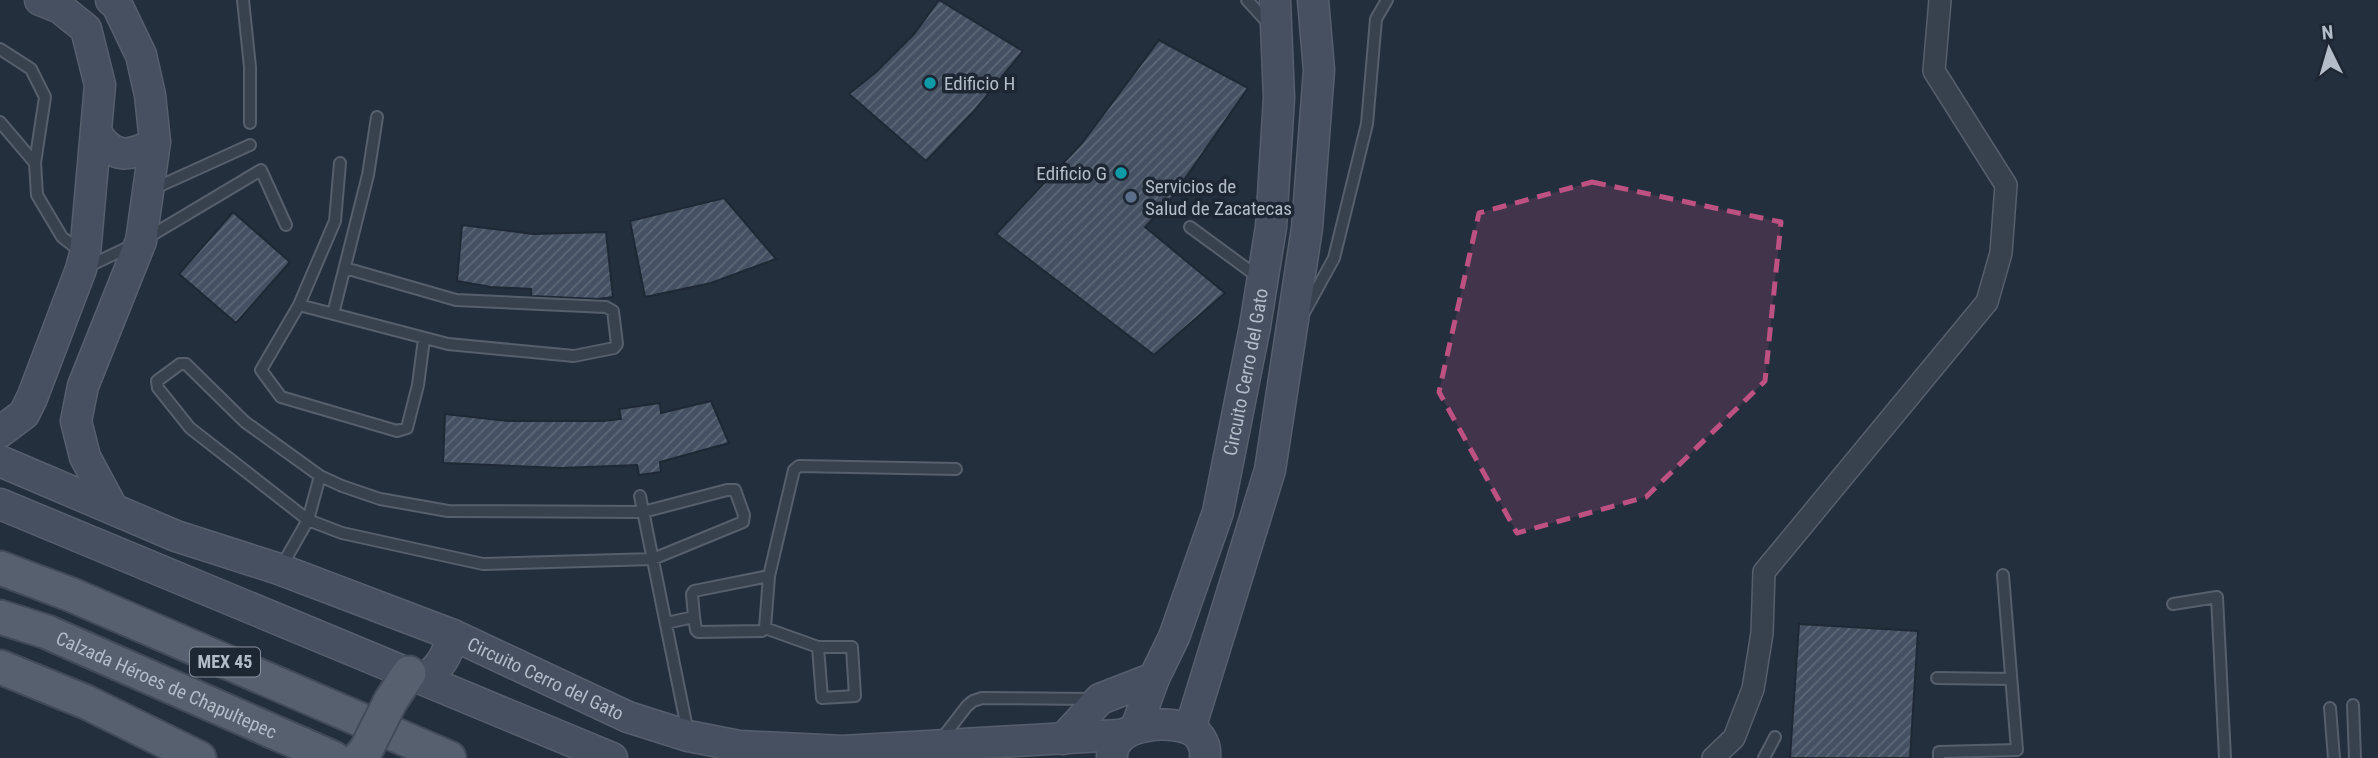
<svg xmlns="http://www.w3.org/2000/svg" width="2378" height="758" viewBox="0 0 2378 758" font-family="'Roboto Condensed',sans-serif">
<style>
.building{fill:url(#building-hatch);stroke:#1f2835;stroke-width:2}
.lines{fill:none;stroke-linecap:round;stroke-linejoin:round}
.lane-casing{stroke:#565f6c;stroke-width:14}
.street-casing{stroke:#565f6c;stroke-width:24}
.secondary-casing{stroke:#565f6c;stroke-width:33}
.primary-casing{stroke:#414a57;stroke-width:37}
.lane{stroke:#38414e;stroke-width:10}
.street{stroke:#38414e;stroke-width:21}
.secondary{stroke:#465061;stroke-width:30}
.primary{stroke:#56606e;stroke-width:33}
.primary-bridge-casing{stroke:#414a57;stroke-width:37;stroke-linecap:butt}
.primary-bridge{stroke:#56606e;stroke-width:33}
.marked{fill:#bd5182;fill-opacity:0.2;stroke:#bd5182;stroke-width:5;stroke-dasharray:14 9;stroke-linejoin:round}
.culture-dot{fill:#0f9aa8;stroke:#1d2633;stroke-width:2.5}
.service-dot{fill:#5c6f8a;stroke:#1d2633;stroke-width:2.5}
.labels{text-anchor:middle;stroke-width:7;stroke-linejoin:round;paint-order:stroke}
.shield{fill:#1d2633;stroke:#878f9c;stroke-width:2}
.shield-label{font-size:18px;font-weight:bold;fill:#b4bcc9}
.poi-label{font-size:19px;fill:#b4bcc9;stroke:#1d2633;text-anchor:start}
.street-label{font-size:19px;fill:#b4bcc9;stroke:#1d2633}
</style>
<defs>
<pattern id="building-hatch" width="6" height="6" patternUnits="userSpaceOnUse" patternTransform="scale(1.75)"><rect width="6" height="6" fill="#455162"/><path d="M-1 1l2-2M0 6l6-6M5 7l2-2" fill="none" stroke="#5d6877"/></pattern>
</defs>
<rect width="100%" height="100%" fill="#242f3e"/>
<!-- building -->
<path class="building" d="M939 0 1023 51 975 110 926 161 849 94 876 72 914 34Z
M1159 40 1248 88 1168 203 1145 227 1225 293 1154 355 996 234 1082 143Z
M724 198 776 259 711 283 645 297 630 221Z
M233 212 290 262 236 323 179 274Z
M462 225 533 234 606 232 613 297 598 299 531 296V289L491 287 457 281Z
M711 401 729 443 660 462 661 472 639 475 637 465 561 468 443 463 445 414 508 421H603L621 419 619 409 660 403 661 413Z
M1799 624 1918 631 1910 758H1790Z"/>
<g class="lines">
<defs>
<path id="lane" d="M243 0 250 67V123
M1247 0 1269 24
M0 49 31 69 45 97 35 163 37 195 62 237 80 251
M0 122 35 163
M340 163 335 221 299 305 261 370 281 397 397 431 407 428 418 385 424 339
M153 189 250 145
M1190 227 1261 279
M147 238 261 170 286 225
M87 267 133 245
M299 305 448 344 574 356 614 348 617 344 613 311 606 307 456 300 345 268
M1305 311 1334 258 1367 124 1376 19 1387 0
M333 314 368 175 377 117
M180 364H186L245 422 320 476 342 486 380 499 448 511 643 512 727 490H735L744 515 743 522 653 559 483 564 342 533 308 520 190 428 158 388 157 381Z
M640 496 688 733
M280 569 308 520 320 476
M2173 604 2217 597 2225 758
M694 617 696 630 698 632 762 631 765 628 769 576
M666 623 694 617 692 594 694 591 769 576 794 470 799 466 956 469
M765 628 818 647H852L855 696 822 698 818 647
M1937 678 2011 679
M2353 705 2355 758
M2330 708 2334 758
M940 741 967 706 973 701 982 698 1093 699
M1764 758 1775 737
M1939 758V752L2017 750 2003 575"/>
<path id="street" d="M1713 758 1734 738 1753 689 1762 633 1764 572 1987 302 2001 253 2006 185 1934 71 1940 0"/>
<g id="secondary">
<path d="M111 0 117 5 141 55 150 95 155 142 141 241 83 386 76 421 85 457 113 509"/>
<path d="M97 134C113 159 129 157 154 144"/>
<path d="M0 432 24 414 32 398 81 269 85 254 100 85 86 29 60 8 40 0"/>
<path id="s1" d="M0 461 176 536 279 569 453 635 628 717 688 736 739 746 843 751 1119 735"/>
<path d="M0 504 612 758"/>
<path d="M424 679C441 667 447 655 453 635"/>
<path id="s2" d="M1136 728 1154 678 1174 637 1218 512 1255 326 1271 227 1279 98 1275 0"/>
<path d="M1190 729 1270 470 1307 228 1319 70 1313 0"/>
<path d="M1063 739 1100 699 1154 678"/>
<path d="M1112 758C1110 721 1178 718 1196 733 1203 740 1206 749 1205 758"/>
</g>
<g id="primary">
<path d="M0 568 72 595 449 758"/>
<path id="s3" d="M0 617 47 632 333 758"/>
<path d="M0 667 86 702 199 758"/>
<path d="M390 702 409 673"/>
</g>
</defs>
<!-- lane casing -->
<use href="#lane" class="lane-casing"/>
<!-- street casing -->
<use href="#street" class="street-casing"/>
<!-- secondary casing -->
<use href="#secondary" class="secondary-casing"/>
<!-- primary casing -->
<use href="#primary" class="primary-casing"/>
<!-- lane -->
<use href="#lane" class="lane"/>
<!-- street -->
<use href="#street" class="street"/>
<!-- secondary -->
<use href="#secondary" class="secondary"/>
<!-- primary -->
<use href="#primary" class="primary"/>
<defs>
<path id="primary-bridge" d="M359 758 366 750 390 702"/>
</defs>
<!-- primary-bridge casing -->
<use href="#primary-bridge" class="primary-bridge-casing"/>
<!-- primary-bridge -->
<use href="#primary-bridge" class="primary-bridge"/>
</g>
<!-- marked area -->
<path class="marked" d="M1592 182 1781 222 1765 381 1646 497 1517 533 1439 392 1479 213Z"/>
<!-- markers -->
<g class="culture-dot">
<circle cx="930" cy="83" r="7"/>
<circle cx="1121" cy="173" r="7"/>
</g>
<circle class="service-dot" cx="1131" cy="197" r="7"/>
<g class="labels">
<!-- shield labels -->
<rect class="shield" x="190" y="647.5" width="70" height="29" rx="5"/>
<g class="shield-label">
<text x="225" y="668">MEX 45</text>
</g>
<!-- poi labels -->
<g class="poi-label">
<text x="944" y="90">Edificio H</text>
<text x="1107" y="180" text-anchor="end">Edificio G</text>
<text x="1145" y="193">Servicios de<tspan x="1145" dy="22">Salud de Zacatecas</tspan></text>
</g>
<!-- street labels -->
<g class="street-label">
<text dy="7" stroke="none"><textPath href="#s2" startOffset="374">Circuito Cerro del Gato</textPath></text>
<text dy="7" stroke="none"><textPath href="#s1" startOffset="588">Circuito Cerro del Gato</textPath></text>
<text dy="7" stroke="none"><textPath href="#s3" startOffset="180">Calzada Héroes de Chapultepec</textPath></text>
</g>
</g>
<!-- north arrow -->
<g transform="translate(2329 49) rotate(355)" stroke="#1d2633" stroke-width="5" paint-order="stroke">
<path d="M0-5L12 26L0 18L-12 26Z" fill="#b4bcc9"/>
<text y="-10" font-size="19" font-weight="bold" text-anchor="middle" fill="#b4bcc9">N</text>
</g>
</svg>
